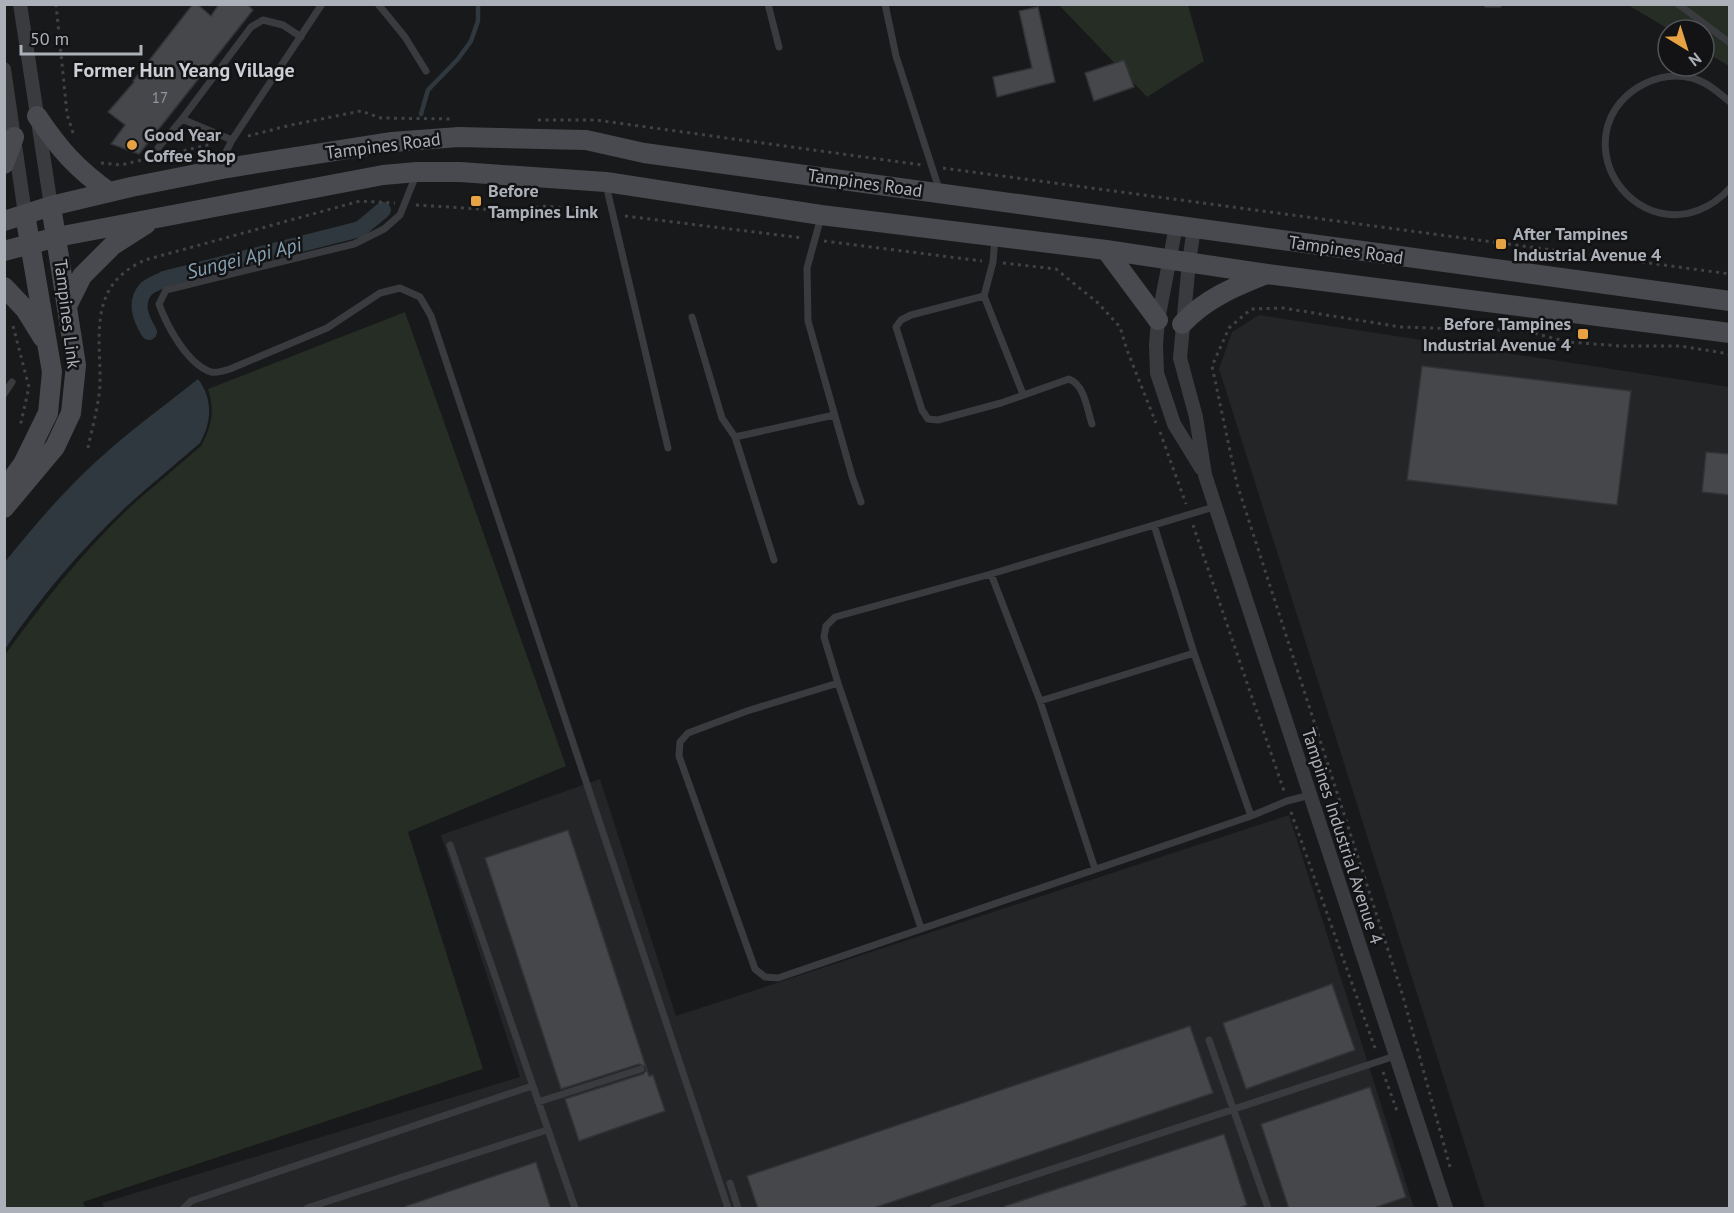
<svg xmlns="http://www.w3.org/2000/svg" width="1734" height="1213" viewBox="0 0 1734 1213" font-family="'PT Sans',sans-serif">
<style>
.built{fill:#242527}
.green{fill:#252d25}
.water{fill:#2f383e}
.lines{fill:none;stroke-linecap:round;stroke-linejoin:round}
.stream{stroke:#2f383e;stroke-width:4.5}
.canal{stroke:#2f383e;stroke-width:16}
.building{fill:#45474a;stroke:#323336;stroke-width:1.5}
.path{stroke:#404246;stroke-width:3;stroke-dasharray:3 4.5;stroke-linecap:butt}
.lane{stroke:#3a3b3f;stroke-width:7}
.street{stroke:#3a3b3f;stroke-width:14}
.secondary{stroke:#484a4f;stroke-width:20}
.poi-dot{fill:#e7a244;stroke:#131315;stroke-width:2}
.labels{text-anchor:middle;stroke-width:5;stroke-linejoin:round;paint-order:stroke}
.number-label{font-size:15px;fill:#92969d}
.poi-label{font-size:18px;font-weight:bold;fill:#acb1b9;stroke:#131315;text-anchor:start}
.street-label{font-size:18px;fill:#acb1b9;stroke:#131315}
.neighbourhood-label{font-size:20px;font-weight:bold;fill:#cccfd5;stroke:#131315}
.water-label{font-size:20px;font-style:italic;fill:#85a1b2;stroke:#131315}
</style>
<rect width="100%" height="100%" fill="#18191a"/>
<!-- built -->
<path class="built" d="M1259 315 1729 387V1208H1485L1219 369 1232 332Z
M600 779 676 1016 1289 815 1414 1208H104L102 1203 520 1077 441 835Z"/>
<!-- green -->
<path class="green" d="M1059 5H1188L1204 61 1147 97Z
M1628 5H1729V66L1704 51V30H1670Z
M405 312 566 766 408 832 483 1069 83 1202 85 1208H5V655C42 603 82 553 128 509 152 487 177 467 201 446 212 426 215 411 208 389Z"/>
<!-- water -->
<path class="water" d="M198 379C213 398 212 422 200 443 176 464 151 484 127 506 81 549 40 598 5 649V562C30 531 56 500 85 472 120 438 160 409 198 379Z"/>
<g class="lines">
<!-- stream -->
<path class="stream" d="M421 114 428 90 458 59 471 41 478 21V4"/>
<!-- canal -->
<path class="canal" d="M149 332C141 319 134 303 146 289 150 285 159 282 164 279L360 229 383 210"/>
</g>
<!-- building -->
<path class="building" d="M193 4H197L211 16 219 4H247L253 10 139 154 111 144 125 125 108 112 134 82 133 81Z
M1038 7 1055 82 997 97 993 77 1032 68 1019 11Z
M1124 60 1134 87 1094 101 1085 73Z
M1422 366 1631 391 1617 505 1407 480Z
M1706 452 1730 454V495L1702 492Z
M568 830 649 1076 653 1075 665 1111 579 1141 565 1099 643 1074 646 1071V1067L639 1064 561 1089 485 858Z
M1332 984 1355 1050 1246 1089 1223 1023Z
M1190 1026 1213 1093 871 1209H758L747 1176Z
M1370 1087 1406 1197 1371 1209H1289L1261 1124Z
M1224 1134 1247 1205 1237 1209H1005V1206Z
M536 1162 551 1209H406V1206Z"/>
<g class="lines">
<!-- path -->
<path class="path" d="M56 4 67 114 73 133
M538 120H596L922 165
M248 136 291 125 361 111 381 118 451 119
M169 154 212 144
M101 163 121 165 154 157
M943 168 1730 274
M416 205 513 211 546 206 601 213
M625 216 803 238
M824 241 982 261
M1003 263 1056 269 1098 303 1120 327 1127 350 1156 423
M13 326 29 387 20 427
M1160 432 1186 504
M88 448C92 428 99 405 100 384 101 346 90 299 125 272 131 267 139 263 145 260L360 201 395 203
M1193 525 1284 791
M1291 812 1376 1051
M1383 1072 1397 1111
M1450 1167 1402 993 1237 484 1212 366 1229 328 1251 309 1283 308 1401 327 1526 331 1568 342 1620 346H1680L1730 354"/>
<!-- lane -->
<path class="lane" d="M378 4 405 37 426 71
M768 4 779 47
M885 4 896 56 940 192
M1487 4H1499
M1678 4 1730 43
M1730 102C1718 92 1707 82 1692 78 1660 70 1625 88 1611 117 1593 157 1619 203 1660 213 1687 219 1712 208 1730 188
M232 140 182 119 251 27 263 20 283 25 301 37
M158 148 182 119
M226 166 225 154 232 140 322 4
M416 175 400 215 384 229 354 244 166 290 159 304C167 326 187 364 211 372 216 373 224 371 230 369L327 328 380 293 400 288 420 297 431 316 728 1208
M606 185 668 448
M821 217 807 268 808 321 852 476 861 502
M995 237 993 262 984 296 1023 394
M984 296 911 315 901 320 896 327 922 410 928 419 938 420 1001 403 1069 379C1085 385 1087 410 1092 424
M692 317 722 418 735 437 834 415
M4 394 12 382
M735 437 774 560
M1154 525 1194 653 1251 816
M991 574 1040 701 1095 869
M838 683 747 711 688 733 680 742 679 756 755 969 765 977 778 978 1251 816 1287 801 1310 795
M1040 701 1194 653
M450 845 575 1208
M921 928 838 683 824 637 826 626 835 617 991 574 1214 507
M1209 1040 1268 1208
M538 1102 641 1069
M730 1183 738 1208
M184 1208 191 1201 532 1086
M307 1208 547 1130
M934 1208 1395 1056"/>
<!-- street -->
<path class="street" d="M20 4 51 206
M4 69 25 214
M1176 226 1158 320 1156 345 1157 373 1174 424 1201 468
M1194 228 1189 262 1180 358 1196 417 1205 475 1446 1208"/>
<!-- secondary -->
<path class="secondary" d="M37 116C60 150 76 168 109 192
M4 164 14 137
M4 221 51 206 131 187 227 168 392 142 459 137 586 140 644 153 1730 301
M1106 250 1158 320
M4 251 57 237 383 175 417 172H460L606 182 821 215 1106 250 1267 274 1730 333
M4 287 25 309 43 338
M68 304 82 276 113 245 146 224
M1182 324C1205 299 1234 287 1264 275
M4 490 23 464 48 413 52 372 25 214
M4 508 55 447 71 413 76 365 51 206"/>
</g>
<!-- markers -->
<g class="poi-dot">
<circle cx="132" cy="145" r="6"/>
<rect x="470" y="195" width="12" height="12" rx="3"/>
<rect x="1495" y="238" width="12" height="12" rx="3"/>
<rect x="1577" y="328" width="12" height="12" rx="3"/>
</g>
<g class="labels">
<!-- number labels -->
<g class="number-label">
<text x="160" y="103">17</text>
</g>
<!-- poi labels -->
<g class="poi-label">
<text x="144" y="141">Good Year<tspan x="144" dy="21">Coffee Shop</tspan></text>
<text x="488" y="197">Before<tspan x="488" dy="21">Tampines Link</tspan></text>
<text x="1513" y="240">After Tampines<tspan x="1513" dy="21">Industrial Avenue 4</tspan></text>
<text x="1571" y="330" text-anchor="end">Before Tampines<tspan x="1571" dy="21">Industrial Avenue 4</tspan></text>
</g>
<!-- street labels -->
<g class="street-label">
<text transform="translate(383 146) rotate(-7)" y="6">Tampines Road</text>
<text transform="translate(865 183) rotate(8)" y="6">Tampines Road</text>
<text transform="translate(1346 250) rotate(8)" y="6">Tampines Road</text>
<text transform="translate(67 314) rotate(83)" y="6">Tampines Link</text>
<text transform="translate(1342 836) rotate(72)" y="6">Tampines Industrial Avenue 4</text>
</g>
<!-- neighbourhood labels -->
<g class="neighbourhood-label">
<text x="184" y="77">Former Hun Yeang Village</text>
</g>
<!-- water labels -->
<g class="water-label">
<text transform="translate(244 258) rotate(-14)" y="7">Sungei Api Api</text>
</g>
</g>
<!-- border -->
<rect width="1734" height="1213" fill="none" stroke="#acb1b9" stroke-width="12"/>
<!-- north arrow -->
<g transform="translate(1686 48) rotate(142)"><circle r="28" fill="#131315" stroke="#505257" stroke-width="1.5"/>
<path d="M0-4.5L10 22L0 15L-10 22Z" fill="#e7a244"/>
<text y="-9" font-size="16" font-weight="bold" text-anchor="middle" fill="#acb1b9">N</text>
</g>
<!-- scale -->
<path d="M21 45v9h120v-9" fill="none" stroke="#acb1b9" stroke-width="3"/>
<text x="30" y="45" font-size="18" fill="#acb1b9" stroke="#131315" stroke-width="4.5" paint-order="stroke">50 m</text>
</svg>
